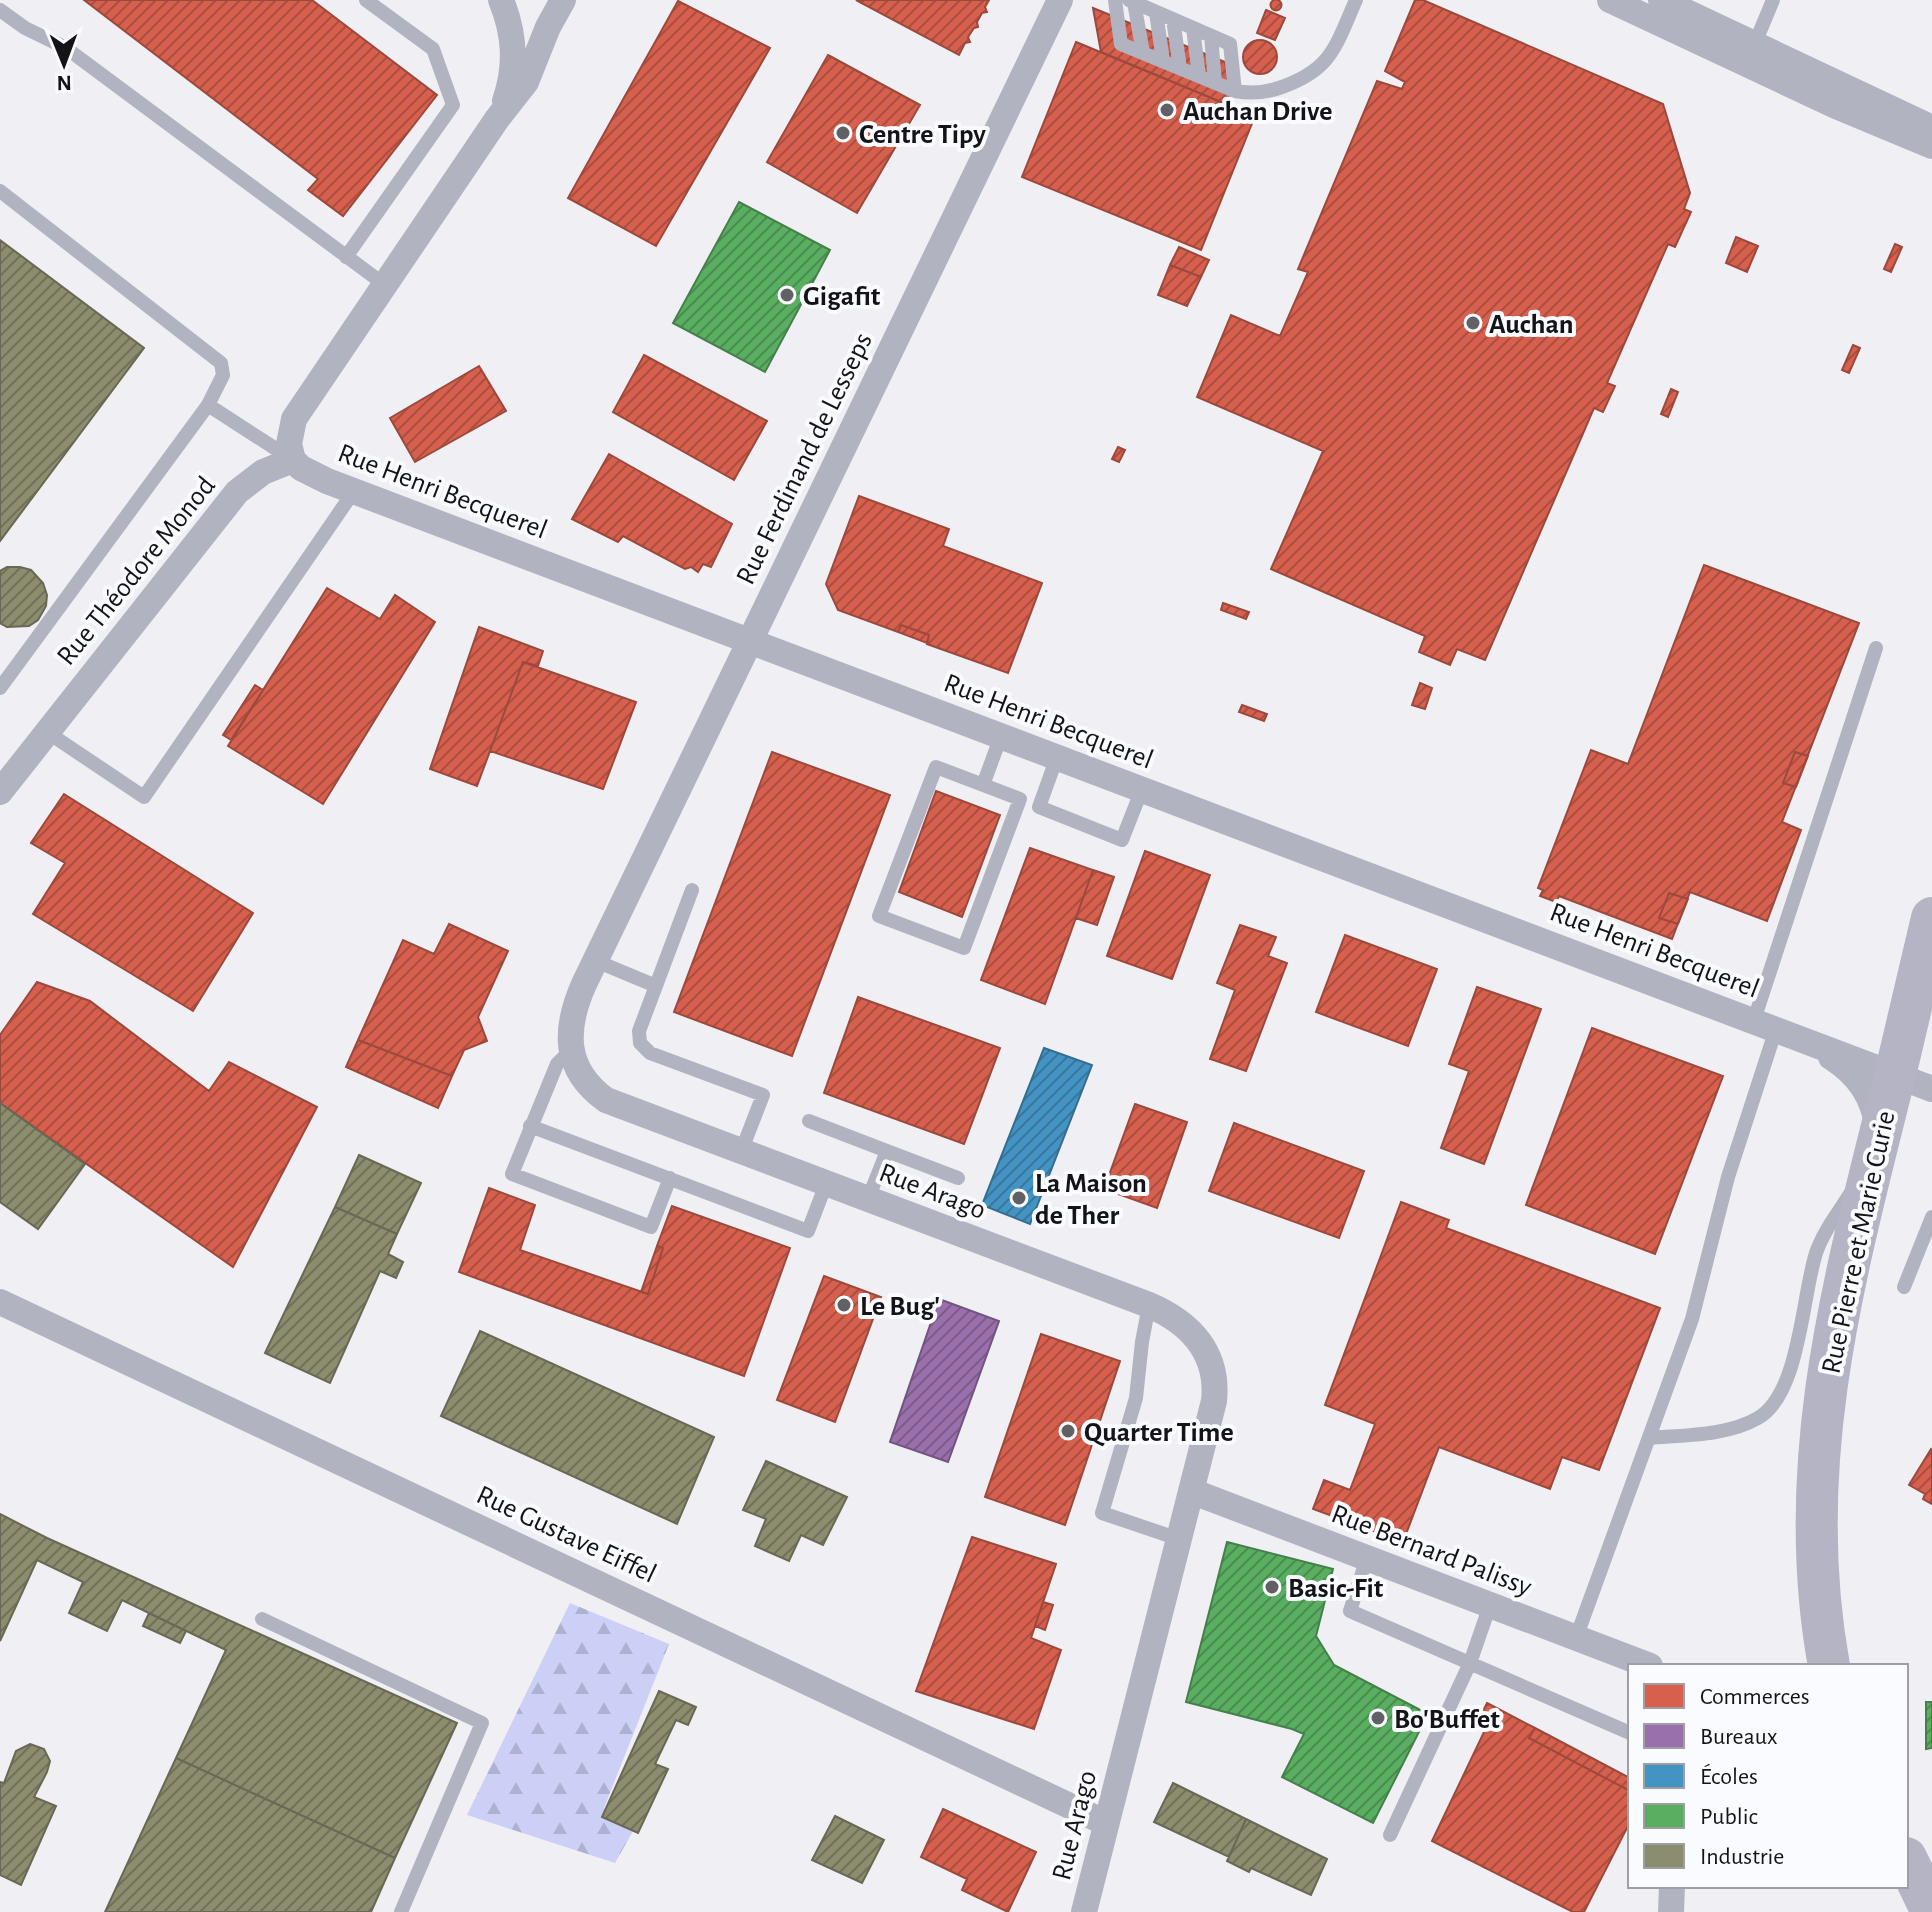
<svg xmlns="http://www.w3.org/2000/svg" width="1932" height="1912" viewBox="0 0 1932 1912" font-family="'Alegreya Sans',sans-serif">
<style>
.forest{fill:url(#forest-firs)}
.shops{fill:url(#shops-hatch);stroke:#9c493d;stroke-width:2}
.offices{fill:url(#offices-hatch);stroke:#71547f;stroke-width:2}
.schools{fill:url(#schools-hatch);stroke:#356d90;stroke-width:2}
.public{fill:url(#public-hatch);stroke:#45804b;stroke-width:2}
.industry{fill:url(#industry-hatch);stroke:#686854;stroke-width:2}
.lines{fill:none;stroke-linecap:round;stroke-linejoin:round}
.service{stroke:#b1b3c1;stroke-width:14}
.minor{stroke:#b1b3c1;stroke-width:26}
.primary{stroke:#b4b4c4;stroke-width:42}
.poi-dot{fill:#616165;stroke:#fafbff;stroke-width:3}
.labels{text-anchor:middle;stroke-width:8;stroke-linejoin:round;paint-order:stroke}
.poi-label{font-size:28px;font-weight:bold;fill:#141418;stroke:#fafbff;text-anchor:start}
.street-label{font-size:28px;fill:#141418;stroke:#fafbff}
</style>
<defs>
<pattern id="forest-firs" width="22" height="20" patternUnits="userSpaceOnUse" patternTransform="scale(2)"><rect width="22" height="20" fill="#ccd0f6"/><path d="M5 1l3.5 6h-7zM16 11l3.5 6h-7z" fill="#aeb2d2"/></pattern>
<pattern id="shops-hatch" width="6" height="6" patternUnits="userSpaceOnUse" patternTransform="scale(2)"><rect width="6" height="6" fill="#d6604d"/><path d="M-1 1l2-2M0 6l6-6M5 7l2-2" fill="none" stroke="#ac4e3f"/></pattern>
<pattern id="offices-hatch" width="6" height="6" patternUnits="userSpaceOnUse" patternTransform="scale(2)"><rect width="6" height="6" fill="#9970ab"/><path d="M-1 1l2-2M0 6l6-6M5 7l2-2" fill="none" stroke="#7c5b8a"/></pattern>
<pattern id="schools-hatch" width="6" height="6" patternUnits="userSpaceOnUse" patternTransform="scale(2)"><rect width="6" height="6" fill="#4393c3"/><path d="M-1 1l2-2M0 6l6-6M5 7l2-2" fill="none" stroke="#37779d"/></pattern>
<pattern id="public-hatch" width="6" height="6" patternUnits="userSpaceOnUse" patternTransform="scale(2)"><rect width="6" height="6" fill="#5aae61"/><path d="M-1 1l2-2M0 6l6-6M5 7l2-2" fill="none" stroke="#498c4f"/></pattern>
<pattern id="industry-hatch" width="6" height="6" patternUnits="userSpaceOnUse" patternTransform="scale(2)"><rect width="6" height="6" fill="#8c8c6e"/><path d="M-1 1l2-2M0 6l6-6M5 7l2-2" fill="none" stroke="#717159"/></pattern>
</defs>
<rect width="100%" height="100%" fill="#efeff4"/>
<!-- forest -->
<path class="forest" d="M570 1603 669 1644 604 1808 633 1831 615 1863 467 1815Z"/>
<!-- shops -->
<path class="shops" d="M1270.5 5a5.5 5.5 0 1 1 11 0a5.5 5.5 0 1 1-11 0Z
M84 0H312L437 95 343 216 308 190 318 179Z
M856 0H989L985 7 987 12 982 13 977 22 978 27 974 28 968 37 970 42 965 43 959 55Z
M1415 0H1423L1663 104 1690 193 1684 209 1691 212 1675 247 1668 244 1607 383 1615 386 1603 412 1594 408 1485 660 1457 649 1450 665 1419 652 1425 636 1271 569 1323 451 1197 397 1231 315 1280 336 1308 272 1298 269 1377 81 1402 89 1405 82 1385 71Z
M678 1 770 48 656 246 568 198Z
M1093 8 1225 62 1233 107 1101 52Z
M1266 10 1285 18 1275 40 1257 33Z
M1243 57a17 17 0 1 1 34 0a17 17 0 1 1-34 0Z
M1076 42 1255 116 1201 250 1022 177Z
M828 55 920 105 857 213 767 162Z
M1736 237 1758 246 1747 272 1726 263Z
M1895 244 1902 247 1891 272 1884 269Z
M1179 247 1209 260 1201 277 1170 265Z
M1170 265 1201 277 1187 306 1158 295Z
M1853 345 1860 348 1849 373 1842 370Z
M644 355 767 421 734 480 613 412Z
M479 366 506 411 415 462 390 418Z
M1671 389 1678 392 1668 417 1661 414Z
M1118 447 1125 450 1119 462 1112 459Z
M609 454 732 524 711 567 703 564 698 572 691 567 685 569 623 536 618 542 572 519Z
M859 496 949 529 943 546 1042 583 1008 673 927 644 929 635 901 625 898 632 838 610 826 584Z
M1704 565 1859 623 1782 822 1801 830 1767 921 1690 892 1672 939 1559 896 1556 902 1540 896 1543 890 1538 888 1591 750 1628 764Z
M327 588 380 619 395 595 435 622 323 804 228 746Z
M1223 603 1249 612 1246 619 1221 610Z
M901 625 929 635 927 643 898 632Z
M479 627 543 651 538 666 523 662 477 786 430 769Z
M523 662 636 702 603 789 490 751Z
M1420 683 1432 688 1425 709 1412 705Z
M255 685 263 690 231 740 223 735Z
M1242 705 1267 714 1264 721 1239 712Z
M772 752 890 795 792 1056 674 1012Z
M1795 752 1808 756 1796 787 1783 783Z
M936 791 1000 815 962 917 899 892Z
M64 794 253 913 193 1011 33 914 65 863 31 843Z
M1030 848 1093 870 1045 1004 981 980Z
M1145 851 1210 875 1172 979 1107 956Z
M1093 870 1114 877 1097 925 1076 918Z
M1669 893 1688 899 1678 924 1659 918Z
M449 924 508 951 478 1017 487 1041 464 1050 452 1076 358 1040 403 940 434 954Z
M1240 925 1276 937 1268 956 1287 963 1246 1071 1210 1059 1235 990 1217 983Z
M1345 935 1437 969 1408 1046 1316 1012Z
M37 982 90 1001 209 1091 229 1062 317 1107 233 1267 0 1103V1035Z
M1477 987 1541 1009 1484 1164 1441 1148 1469 1071 1449 1064Z
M858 997 1000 1048 964 1144 824 1093Z
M1592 1028 1723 1076 1655 1254 1526 1205Z
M358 1040 452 1076 438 1108 346 1067Z
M1135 1104 1187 1122 1157 1208 1104 1189Z
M1234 1123 1364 1171 1339 1238 1209 1191Z
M489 1188 535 1205 520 1250 648 1294 663 1248 657 1246 672 1206 790 1248 744 1376 459 1272Z
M1401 1202 1449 1220 1446 1228 1660 1308 1599 1470 1562 1457 1550 1489 1439 1447 1403 1542 1313 1509 1324 1480 1350 1490 1375 1424 1325 1405Z
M657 1246 663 1248 648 1294 641 1292Z
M824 1276 881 1297 835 1422 777 1400Z
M1041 1334 1120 1361 1065 1525 985 1497Z
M1931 1449 1932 1450V1504L1923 1499 1925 1494 1909 1485Z
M972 1537 1056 1564 1031 1638 1061 1650 1034 1729 916 1691Z
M1043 1602 1053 1605 1045 1630 1035 1626Z
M1487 1703 1535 1728 1529 1738 1630 1791V1822L1584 1912H1573L1432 1841 1485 1730 1476 1725Z
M1535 1728 1630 1778V1791L1529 1738Z
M943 1809 1036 1852 1008 1912 962 1890 967 1879 921 1857Z"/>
<!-- offices -->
<path class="offices" d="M939 1299 999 1321 948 1462 890 1442Z"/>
<!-- schools -->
<path class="schools" d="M1044 1048 1092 1065 1030 1224 982 1205Z"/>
<!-- public -->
<path class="public" d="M739 202 830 250 765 372 673 323Z
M1227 1542 1333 1569 1316 1636 1334 1665 1428 1714 1373 1823 1282 1777 1304 1734 1292 1729 1186 1702Z
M1926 1702H1932V1748L1926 1749Z"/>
<!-- industry -->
<path class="industry" d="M0 240 144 348 0 541Z
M7 567H20L31 570 43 583 47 595 46 606 38 620 29 626 7 627 0 623V571Z
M0 1103 85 1164 38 1229 0 1202Z
M359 1155 421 1183 397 1234 335 1207Z
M335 1207 397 1234 388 1254 403 1262 396 1278 380 1271 330 1383 265 1353Z
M480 1331 714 1437 677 1524 441 1416Z
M766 1461 847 1497 823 1545 801 1535 789 1561 755 1546 766 1519 743 1510Z
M0 1514 47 1538 457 1723 395 1858 176 1758 226 1650 122 1600 107 1631 69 1613 83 1582 37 1560 0 1641Z
M149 1613 186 1631 180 1643 143 1626Z
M659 1691 696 1707 688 1725 676 1720 655 1764 668 1769 638 1833 602 1817Z
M30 1744 44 1749 50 1761 47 1772 34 1797 56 1806 21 1885 0 1875V1782L4 1783 16 1751Z
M176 1758 395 1858 371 1912H105Z
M1173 1783 1246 1819 1229 1857 1154 1822Z
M835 1816 884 1840 862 1883 812 1860Z
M1246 1819 1327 1859 1311 1895 1251 1868 1249 1872 1227 1861Z"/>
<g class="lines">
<!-- service -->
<path class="service" d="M1115 0 1121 44 1235 91C1251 94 1264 93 1279 88 1332 70 1335 47 1356 0
M1129 0 1230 44 1235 91
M1134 2 1143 53
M0 10 25 28 66 48 385 285
M1156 12 1163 61
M1173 19 1180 68
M1193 28 1199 76
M1211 36 1215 82
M1753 48 1773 0
M0 191 221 363 223 375 208 405
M346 257 453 105 433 49 366 0
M0 688 208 405 293 460
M47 732 144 797 354 491
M1057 757 1039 807 1122 840 1142 789
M936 767 1020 799 964 948 879 916Z
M983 785 1001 736
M692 890 639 1031 640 1043 650 1053 763 1095 741 1152
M596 961 656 986
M1754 1020 1876 648
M572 1049 557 1064 512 1174 651 1227 670 1178
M809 1121 887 1151 868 1199
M530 1126 808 1231 826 1184
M887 1151 958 1178
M1904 1287 1932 1217
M1149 1305 1142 1342 1136 1398 1102 1513 1179 1539
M1649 1438C1684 1435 1727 1436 1758 1418 1800 1394 1802 1296 1816 1253 1823 1232 1838 1213 1850 1194
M1367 1558 1350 1611 1630 1733
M262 1619 482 1723 401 1912
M1576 1638 1692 1319 1728 1177 1776 1029
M1390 1835 1470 1663 1490 1605"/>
<!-- minor -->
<path class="minor" d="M501 0C515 34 517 66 505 101
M1060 0 584 984C564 1029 563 1069 606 1100L1149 1305C1191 1323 1219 1353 1214 1401L1084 1912
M1610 0 1836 106 1932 146
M1661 0 1932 128
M293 460 301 468 327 481 1932 1089
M0 792 237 492 263 472 293 460 289 444 294 419 497 119 526 82 548 27 563 0
M1831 1057C1858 1074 1873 1096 1878 1128
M0 1302 1106 1823
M1191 1491 1650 1666
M1671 1912 1672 1886"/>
<!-- primary -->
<path class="primary" d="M1829 1666C1790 1453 1850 1258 1900 1054 1911 1009 1921 963 1932 918
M1906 1858 1932 1912"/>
</g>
<!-- markers -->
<g class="poi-dot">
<circle cx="1167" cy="110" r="8"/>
<circle cx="843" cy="133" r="8"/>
<circle cx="787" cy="295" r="8"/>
<circle cx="1473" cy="323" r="8"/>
<circle cx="1019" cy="1198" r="8"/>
<circle cx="844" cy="1305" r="8"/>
<circle cx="1068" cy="1431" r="8"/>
<circle cx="1272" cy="1587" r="8"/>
<circle cx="1378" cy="1718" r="8"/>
</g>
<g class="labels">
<!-- poi labels -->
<g class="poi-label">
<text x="1183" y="120">Auchan Drive</text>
<text x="859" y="143">Centre Tipy</text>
<text x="803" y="305">Gigafit</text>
<text x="1489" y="333">Auchan</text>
<text x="1035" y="1192">La Maison<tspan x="1035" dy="32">de Ther</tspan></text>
<text x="860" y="1315">Le Bug'</text>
<text x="1084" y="1441">Quarter Time</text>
<text x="1288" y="1597">Basic-Fit</text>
<text x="1394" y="1728">Bo'Buffet</text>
</g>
<!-- street labels -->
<g class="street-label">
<text transform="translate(803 458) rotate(-64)" y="10">Rue Ferdinand de Lesseps</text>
<text transform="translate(443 490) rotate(21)" y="10">Rue Henri Becquerel</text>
<text transform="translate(135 570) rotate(-51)" y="10">Rue Théodore Monod</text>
<text transform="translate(1049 720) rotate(21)" y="10">Rue Henri Becquerel</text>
<text transform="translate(1655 949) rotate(21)" y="10">Rue Henri Becquerel</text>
<text transform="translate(933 1190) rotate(21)" y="10">Rue Arago</text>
<text transform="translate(1857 1242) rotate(-78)" y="10">Rue Pierre et Marie Curie</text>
<text transform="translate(567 1533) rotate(25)" y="10">Rue Gustave Eiffel</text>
<text transform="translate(1432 1549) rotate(21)" y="10">Rue Bernard Palissy</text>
<text transform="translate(1073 1825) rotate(-76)" y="10">Rue Arago</text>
</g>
</g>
<!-- legend -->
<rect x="1628" y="1664" width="280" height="224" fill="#fafbff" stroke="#9e9fa3" stroke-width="2"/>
<rect x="1644" y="1684" width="40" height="24" fill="#d6604d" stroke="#9e9fa3" stroke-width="2"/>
<text x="1700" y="1704" font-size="24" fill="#141418">Commerces</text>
<rect x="1644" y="1724" width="40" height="24" fill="#9970ab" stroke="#9e9fa3" stroke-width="2"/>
<text x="1700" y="1744" font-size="24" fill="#141418">Bureaux</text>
<rect x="1644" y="1764" width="40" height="24" fill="#4393c3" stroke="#9e9fa3" stroke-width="2"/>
<text x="1700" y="1784" font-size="24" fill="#141418">Écoles</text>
<rect x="1644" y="1804" width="40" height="24" fill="#5aae61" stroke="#9e9fa3" stroke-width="2"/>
<text x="1700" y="1824" font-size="24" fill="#141418">Public</text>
<rect x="1644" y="1844" width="40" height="24" fill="#8c8c6e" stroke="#9e9fa3" stroke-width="2"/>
<text x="1700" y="1864" font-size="24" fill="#141418">Industrie</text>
<!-- north arrow -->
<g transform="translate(64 64) rotate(179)" stroke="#fafbff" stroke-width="6" paint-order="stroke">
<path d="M0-6L14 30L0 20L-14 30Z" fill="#141418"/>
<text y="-12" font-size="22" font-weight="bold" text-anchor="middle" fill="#141418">N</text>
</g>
</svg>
